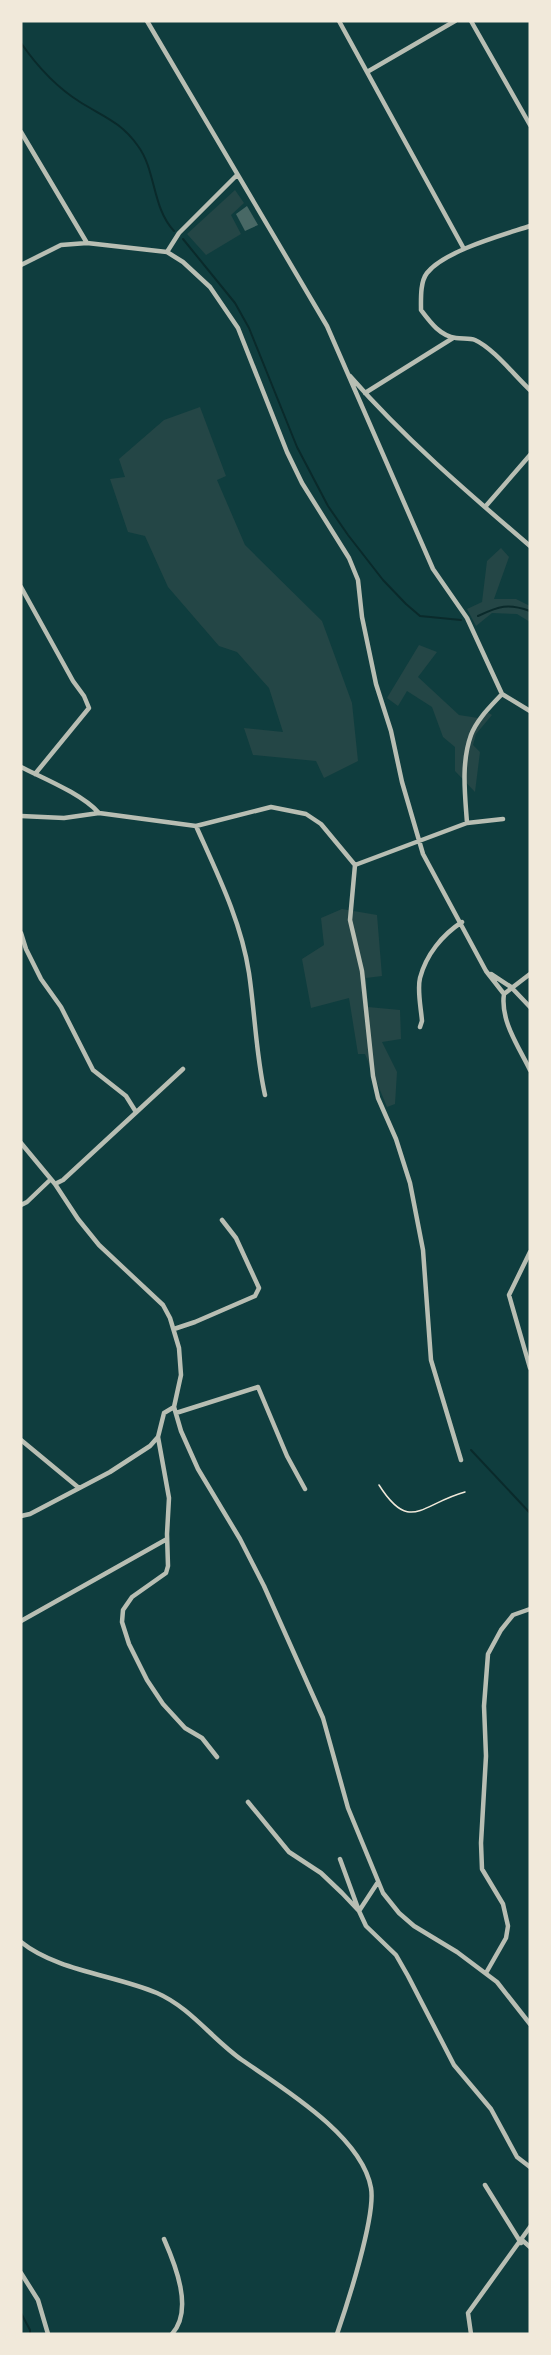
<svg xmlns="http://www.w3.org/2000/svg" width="551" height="2355" viewBox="0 0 551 2355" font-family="Raleway,sans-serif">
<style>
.green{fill:#244646}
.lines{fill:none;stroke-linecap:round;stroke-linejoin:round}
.stream{stroke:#0a2a2b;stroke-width:2}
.building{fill:#486865}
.path{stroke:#f1e9da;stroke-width:1.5}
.minor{stroke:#b8beb3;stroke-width:4.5}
</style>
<rect width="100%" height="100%" fill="#0f3d3e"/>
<!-- green -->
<path class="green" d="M235 190 244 203 231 215 241 234 206 255 187 234Z
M200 407 226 476 217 480 245 545 322 621 352 703 358 761 324 778 316 761 253 755 244 728 283 732 269 688 237 652 219 646 168 587 145 536 128 532 110 479 125 477 119 459 164 420Z
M501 548 509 557 494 599H516L530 606V622L517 614 492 613 476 626 467 609 482 602 487 561Z
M419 645 437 652 418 677 459 715 478 718 484 710 492 715 476 734 473 745 480 752 475 792 455 771V747L443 737 432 707 407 691 398 706 387 698Z
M342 909 377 915 382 976 366 978 368 1007 400 1010 401 1039 382 1042 397 1072 395 1104 387 1107 365 1054H358L349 998 311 1008 302 959 324 945 321 918Z"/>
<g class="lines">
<!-- stream -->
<path class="stream" d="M21 43C37 66 56 87 80 102 104 117 121 122 138 146 156 170 152 208 174 231
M183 239 235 303 249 328 297 447 328 506 348 535 383 580 406 604 420 616 461 620
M478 616C499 606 508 603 530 611
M471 1450 530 1513
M21 2313 30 2330V2334"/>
</g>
<!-- building -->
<path class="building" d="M247 206 258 225 245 231 236 214Z"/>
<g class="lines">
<!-- path -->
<path class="path" d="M379 1485C410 1534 421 1504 465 1492"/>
<!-- minor -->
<path class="minor" d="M147 21 327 326 433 569 467 618 502 694 530 711
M339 21 464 249
M471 21 530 125
M367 72 455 21
M21 132 87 243
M530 226C503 235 444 251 427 273 420 282 421 299 421 310 430 322 440 336 456 338 462 339 470 338 475 340 493 348 515 376 530 390
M167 252 179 233 237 175
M21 265 61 245 87 243 167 252 183 262 210 287 238 328 287 452 302 483 349 558 358 580 362 617 376 684 391 731 402 782 423 854 486 971 504 994
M350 376C405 439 467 492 530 546
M365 393 453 338
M485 507 530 455
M21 587 73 681 84 696 89 708 35 774
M21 767C45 779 82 794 99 813L196 826 271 807 306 814 321 824 355 865 350 920 362 971 373 1076 378 1098 396 1139 410 1183 423 1250 431 1360 461 1460
M21 816 64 818 99 813
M467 823C465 794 461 763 471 735 477 719 491 706 502 694
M196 826C217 873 241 921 249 973 255 1014 256 1055 265 1095
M355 865 467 823 503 819
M21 933 26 949 41 979 61 1007 93 1070 126 1096 136 1112
M491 974 511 987 530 1007
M530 974 504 994C500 1021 519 1047 530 1070
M420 1027 422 1021C421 1008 417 990 420 978 426 955 442 935 462 922
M21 1143 55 1184 78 1219 99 1245 163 1305 170 1318 179 1348 181 1375 174 1407 181 1431 198 1469 240 1539 264 1586 323 1718 348 1808 383 1893 399 1913 414 1926 457 1952 497 1982 530 2024
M55 1184 63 1180 183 1069
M21 1205 27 1202 51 1179
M530 1252 509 1295 530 1368
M174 1329 195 1322 255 1296 259 1288 236 1238 222 1220
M174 1407 164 1413 158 1437 169 1498 167 1534 168 1566 166 1573 132 1597 123 1610 122 1622 129 1644 147 1680 163 1704 185 1728 202 1738 217 1757
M176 1413 258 1387 287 1456 305 1489
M21 1440 79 1488
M21 1516 30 1514 110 1472 150 1446 158 1437
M21 1621 167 1539
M248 1802 289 1852 321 1873 342 1893 359 1911 366 1926 396 1955 408 1976 454 2065 491 2109 517 2157 530 2167
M340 1859 359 1911 378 1882
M21 1942C57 1971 115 1975 157 1993 191 2008 212 2039 242 2060 284 2089 362 2136 371 2188 376 2216 347 2305 337 2334
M486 1973 506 1938 508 1926 503 1904 482 1869 481 1843 486 1756 484 1706 488 1654 501 1630 513 1615 530 1609
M485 2185 521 2243
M164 2239C175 2264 194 2310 172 2334
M522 2240 530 2247
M21 2273 38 2300 48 2334
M471 2334 468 2313 530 2227"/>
</g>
<!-- border -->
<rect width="551" height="2355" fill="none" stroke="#f1e9da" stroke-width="45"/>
</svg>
